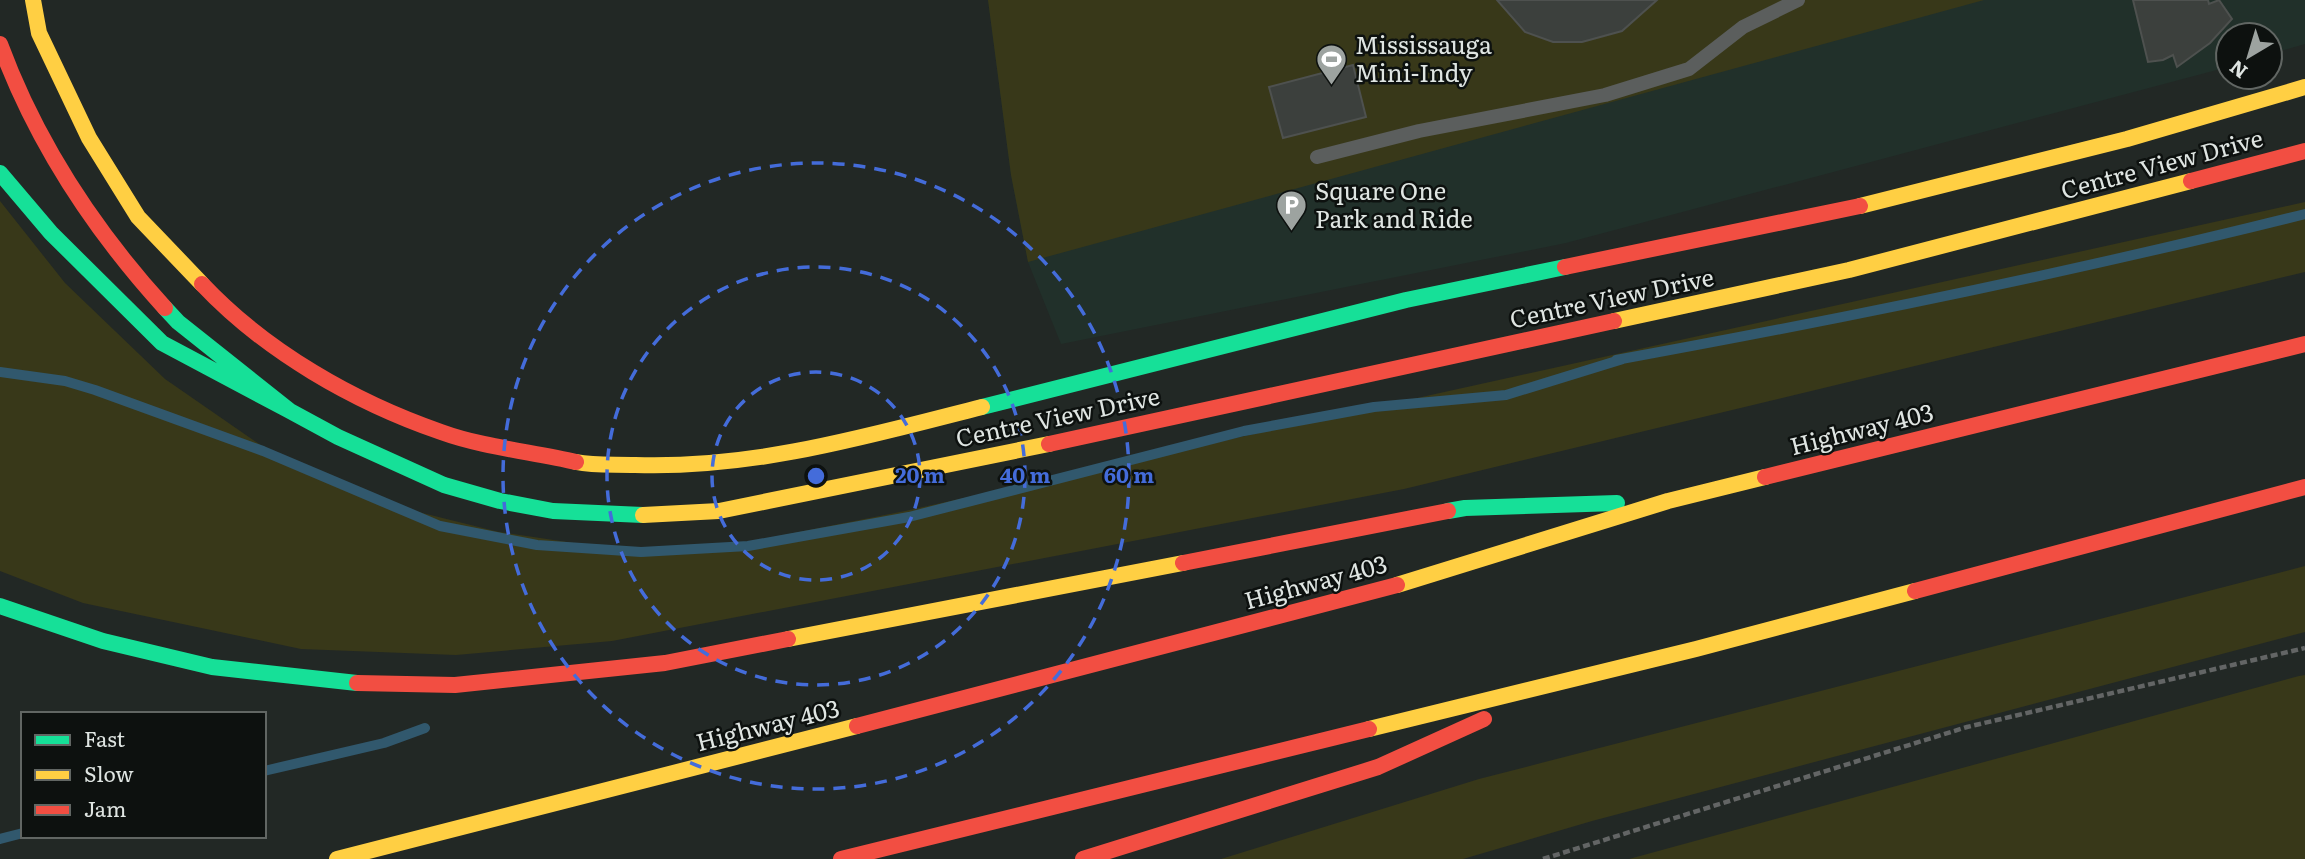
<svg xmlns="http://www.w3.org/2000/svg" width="2305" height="859" viewBox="0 0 2305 859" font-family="Literata,serif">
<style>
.built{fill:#21302a}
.green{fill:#383819}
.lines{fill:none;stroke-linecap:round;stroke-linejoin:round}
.stream{stroke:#31586d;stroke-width:10}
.building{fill:#3c403d;stroke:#4e514f;stroke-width:2}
.path{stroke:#636565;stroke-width:4.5;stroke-dasharray:7 3.5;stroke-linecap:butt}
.lane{stroke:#5b5e5d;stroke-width:14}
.fast{stroke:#16e098;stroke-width:16}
.slow{stroke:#ffcf43;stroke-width:16}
.jam{stroke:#f24e42;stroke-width:16}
.ring{fill:none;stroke:#446cda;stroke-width:3.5;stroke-dasharray:12 9}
.labels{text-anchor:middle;stroke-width:5;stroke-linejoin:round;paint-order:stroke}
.poi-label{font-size:24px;fill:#dfe5e2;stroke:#0d110f;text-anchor:start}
.street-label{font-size:24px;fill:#dfe5e2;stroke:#0d110f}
.centre{fill:#446cda;stroke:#0d110f;stroke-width:3.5}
.ring-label{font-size:21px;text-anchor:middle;font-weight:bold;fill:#446cda;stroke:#0d110f;stroke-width:5;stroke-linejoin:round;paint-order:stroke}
</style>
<rect width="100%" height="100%" fill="#222825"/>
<!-- built -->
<path class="built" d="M988 0H2305V44L2270 54V35H2228V67L1566 243 1061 344 1028 262 1011 175Z"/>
<!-- green -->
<path class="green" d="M988 0H1984L1028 262 1011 175Z
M0 201 65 283 165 379 272 453 374 501 499 532 621 550 748 542 905 511 2305 202V272L1404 489 612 641 456 655 301 649 83 603 0 571Z
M2305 566V632L1592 821 1463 859H1221L1479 779Z
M2305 675V859H1629L2299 676Z"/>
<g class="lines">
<!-- stream -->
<path class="stream" d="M1616 360C1847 318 2077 271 2305 214
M0 372 65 381 95 390 263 451 440 526 537 545 641 552 748 546 909 517 1244 431 1374 407 1506 395 1623 359
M264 771 384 743 425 728
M0 839 23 833"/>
</g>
<!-- building -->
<path class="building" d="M1497 0H1657L1622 31 1582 42H1553L1525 32Z
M2133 0H2208L2209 4 2219 0 2232 19 2210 43 2177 67 2173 55 2163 60 2148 62Z
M1353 65 1366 117 1283 138 1269 87Z"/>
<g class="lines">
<!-- path -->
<path class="path" d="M1543 859 1967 727 2305 648"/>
<!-- lane -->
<path class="lane" d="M1317 157 1419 131 1605 95 1689 69 1743 27 1798 0"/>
<!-- fast -->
<path class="fast" d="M0 173 51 233 162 343 290 411
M165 308 178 322 290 411 338 437 444 485 500 501 553 511 643 515
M982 407 1406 300 1565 267
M1448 511 1465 508 1617 503
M0 606 103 641 212 667 357 683"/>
<!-- slow -->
<path class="slow" d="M33 0 39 33 89 138 138 217 202 284
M1860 206 2127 139 2305 87
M1614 321 1849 270 2191 181
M576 462C595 466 616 464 635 465 754 469 868 436 982 407
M643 515 719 511 1049 444
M1397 585 1668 501 1765 477
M788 639 1183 563
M1369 729 1696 649 1915 591
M337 859 857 726"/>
<!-- jam -->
<path class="jam" d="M0 44C37 144 94 230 165 308
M2191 181 2305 151
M1565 267 1860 206
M202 284C265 351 354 402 441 432 482 447 533 452 576 462
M1049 444 1614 321
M1765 477 2305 344
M1183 563 1448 511
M1915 591 2305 487
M357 683 455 685 665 663 788 639
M857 726 1397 585
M841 859 1369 729
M1083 859 1378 767 1484 719"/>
</g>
<!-- distance rings -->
<g class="ring">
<circle cx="816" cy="476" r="104"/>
<circle cx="816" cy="476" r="209"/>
<circle cx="816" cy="476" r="313"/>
</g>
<!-- icons -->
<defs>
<symbol id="stadium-pin" viewBox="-11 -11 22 30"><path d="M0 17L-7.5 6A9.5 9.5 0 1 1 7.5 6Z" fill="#9da3a0" stroke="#0d110f"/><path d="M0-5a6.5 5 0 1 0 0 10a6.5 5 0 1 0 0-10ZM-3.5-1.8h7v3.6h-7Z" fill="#fff"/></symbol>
<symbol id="parking-pin" viewBox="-11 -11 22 30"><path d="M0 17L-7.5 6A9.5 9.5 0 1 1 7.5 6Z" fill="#9da3a0" stroke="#0d110f"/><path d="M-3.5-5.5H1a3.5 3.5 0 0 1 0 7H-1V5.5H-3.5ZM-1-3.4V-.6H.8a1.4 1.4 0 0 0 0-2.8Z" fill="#fff"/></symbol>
</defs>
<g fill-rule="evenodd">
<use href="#stadium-pin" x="1314" y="42" width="35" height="47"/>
<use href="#parking-pin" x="1274" y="188" width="35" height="47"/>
</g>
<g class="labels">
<!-- poi labels -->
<g class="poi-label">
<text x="1355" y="54">Mississauga<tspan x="1355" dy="28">Mini-Indy</tspan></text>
<text x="1315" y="200">Square One<tspan x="1315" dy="28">Park and Ride</tspan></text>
</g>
<!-- street labels -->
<g class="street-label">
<text transform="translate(2162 165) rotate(-15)" y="8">Centre View Drive</text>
<text transform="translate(1612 299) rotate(-12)" y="8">Centre View Drive</text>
<text transform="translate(1058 418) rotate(-12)" y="8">Centre View Drive</text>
<text transform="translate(1862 430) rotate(-14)" y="8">Highway 403</text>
<text transform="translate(1316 583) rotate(-15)" y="8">Highway 403</text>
<text transform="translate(768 726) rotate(-14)" y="8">Highway 403</text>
</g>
</g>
<circle cx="816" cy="476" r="10" class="centre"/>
<g class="ring-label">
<text x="920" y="483">20 m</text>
<text x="1025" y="483">40 m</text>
<text x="1129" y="483">60 m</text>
</g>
<!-- legend -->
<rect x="21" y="712" width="245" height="126" fill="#0d110f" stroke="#616663" stroke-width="2"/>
<rect x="35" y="735" width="35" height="10" fill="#16e098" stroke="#616663" stroke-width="2"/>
<text x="84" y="747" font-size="21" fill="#dfe5e2">Fast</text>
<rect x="35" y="770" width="35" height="10" fill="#ffcf43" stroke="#616663" stroke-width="2"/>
<text x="84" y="782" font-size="21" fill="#dfe5e2">Slow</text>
<rect x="35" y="805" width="35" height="10" fill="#f24e42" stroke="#616663" stroke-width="2"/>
<text x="84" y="817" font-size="21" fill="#dfe5e2">Jam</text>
<!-- north arrow -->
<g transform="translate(2249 56) rotate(218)"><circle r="33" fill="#0d110f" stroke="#616663" stroke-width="2"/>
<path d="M0-5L12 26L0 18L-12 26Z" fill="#9da3a0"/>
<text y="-10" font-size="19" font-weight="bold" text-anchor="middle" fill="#dfe5e2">N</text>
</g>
</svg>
